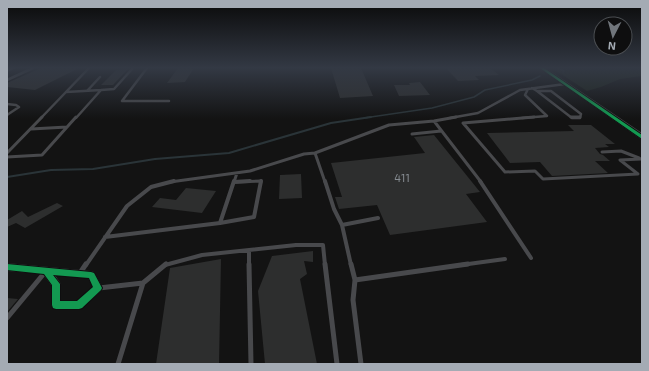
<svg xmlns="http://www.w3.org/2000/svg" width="649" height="371" viewBox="0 0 649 371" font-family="'Exo 2',sans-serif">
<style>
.green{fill:#1d241d}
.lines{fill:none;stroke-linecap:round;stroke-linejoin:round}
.stream-far1{stroke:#2a3438;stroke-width:1.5}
.stream{stroke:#2a3438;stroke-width:2}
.building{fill:#2d2e2e}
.lane-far3{stroke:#48494c;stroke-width:2.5}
.lane-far2{stroke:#48494c;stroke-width:3}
.lane-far1{stroke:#48494c;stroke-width:4}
.lane{stroke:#48494c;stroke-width:5}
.street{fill:#48494c;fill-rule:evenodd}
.secondary{fill:#46484a;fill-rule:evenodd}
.cycleway-casing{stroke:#0e0e0f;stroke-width:2}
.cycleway{fill:#139951;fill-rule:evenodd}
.labels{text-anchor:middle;stroke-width:3.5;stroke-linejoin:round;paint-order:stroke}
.number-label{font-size:11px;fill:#868c92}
</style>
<rect width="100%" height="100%" fill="#131313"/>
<!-- green -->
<path class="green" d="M552 68H642V76L620 79 601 87 587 91Z"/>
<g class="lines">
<!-- stream-far1 -->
<path class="stream-far1" d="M559 68 564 71 563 72
M364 118 432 108 474 97 485 90 532 80 540 76"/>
<!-- stream -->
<path class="stream" d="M7 177 51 170 93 169 155 159 229 153 331 123 371 117"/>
</g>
<!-- building -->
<path class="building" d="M41 68H79L35 90 7 87V83Z
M178 68H194L185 82 167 83Z
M331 68H361L373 96 340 98Z
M446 68H490L499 75 475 76 479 80 458 81Z
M128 69 113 85H101L116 70Z
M420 82 430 95 399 96 394 85H410L409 83Z
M568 125H591L615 144H605L609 147 595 148 600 154 603 155 610 161H595L608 173 552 176 540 162 510 163 487 133 574 131Z
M434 135 480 192 466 194 487 222 390 235 377 205 339 209 335 197H342L331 163 425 153 414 137Z
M301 174 302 198 279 199 280 175Z
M186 188 216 191 202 213 152 207 160 198 176 200Z
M57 203 63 206 25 228 16 223 7 227V220L22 211 28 217Z
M313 251V262L304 261 307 274 300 279 317 364H265L258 291 272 256Z
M221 259 219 364H156L170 268Z
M7 298 18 299 7 312Z"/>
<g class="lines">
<!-- lane-far3 -->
<path class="lane-far3" d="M7 68 11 69
M147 68 122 101H169
M7 80 33 68
M532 88 537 91
M87 91 100 77
M537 91H551L581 114 580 118H572Z
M66 92 101 90
M7 104 16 105 19 107 7 115
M41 118 89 68
M76 118 101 90 114 89 133 68
M450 118 478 113 520 90 565 84
M522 118 547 116 525 95 528 89"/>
<!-- lane-far2 -->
<path class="lane-far2" d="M534 117 463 123 505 172 535 171 543 179 638 174 620 160 641 159
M571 117H580
M434 121 481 182
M31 129 67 127
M412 134 441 131
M602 152 621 151 639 158
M7 153 42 117
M7 157 42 155 76 117
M170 182 250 171 304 154 315 153
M234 182 261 181V182
M234 182 237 173
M325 182 315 153 389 125 434 121 456 117"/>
<!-- lane-far1 -->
<path class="lane-far1" d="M325 181 334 209 342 225 351 265
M480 181 531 258
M234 182 250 181
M220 223 254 217 261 181
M342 225 378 218
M105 237 220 223 234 181
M249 250V265
M86 265 127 206 151 187 174 181
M165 265 202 255 296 245H323L325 265
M461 265 505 259"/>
<!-- lane -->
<path class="lane" d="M249 264 251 364
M325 264 337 364
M351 264 355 280 468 264
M80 273 86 264
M355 280 353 300 361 364
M143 283 166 264
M99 288 143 283 118 364
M7 318 46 271"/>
<!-- street -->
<path class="street" d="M12 68H16L7 72V69Z
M7 263 91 271 94 272 103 288 101 291 82 308 79 309H56L53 308 51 305V285L43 274 7 271ZM55 275 88 278 93 287 77 301H61V284Z"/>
<!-- secondary -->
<path class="secondary" d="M539 68H546L642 133V140Z"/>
<defs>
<path id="cycleway" d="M540 68H544L642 135V139Z
M7 264 91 272 94 273 102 288 101 290 82 308 79 309H56L53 308 52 305V285L44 274 7 270ZM53 275 89 278 93 287 77 301H60V284Z"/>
</defs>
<!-- cycleway casing -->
<use href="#cycleway" class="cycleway-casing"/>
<!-- cycleway -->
<use href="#cycleway" class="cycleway"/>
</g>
<!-- sky -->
<linearGradient id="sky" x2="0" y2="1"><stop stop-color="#0a0a0a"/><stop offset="0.57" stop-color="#333944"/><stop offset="1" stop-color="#333944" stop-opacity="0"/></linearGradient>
<rect width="649" height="119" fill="url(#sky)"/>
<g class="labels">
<!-- number labels -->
<g class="number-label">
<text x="402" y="182">411</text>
</g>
</g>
<!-- border -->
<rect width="649" height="371" fill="none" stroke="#a4abb4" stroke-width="16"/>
<!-- north arrow -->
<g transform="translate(613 36) rotate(186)"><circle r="19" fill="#0e0e0f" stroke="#4a4d51"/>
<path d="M0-3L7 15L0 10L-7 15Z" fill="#71767c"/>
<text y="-6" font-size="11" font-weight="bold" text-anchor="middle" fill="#a4abb4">N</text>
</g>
</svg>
